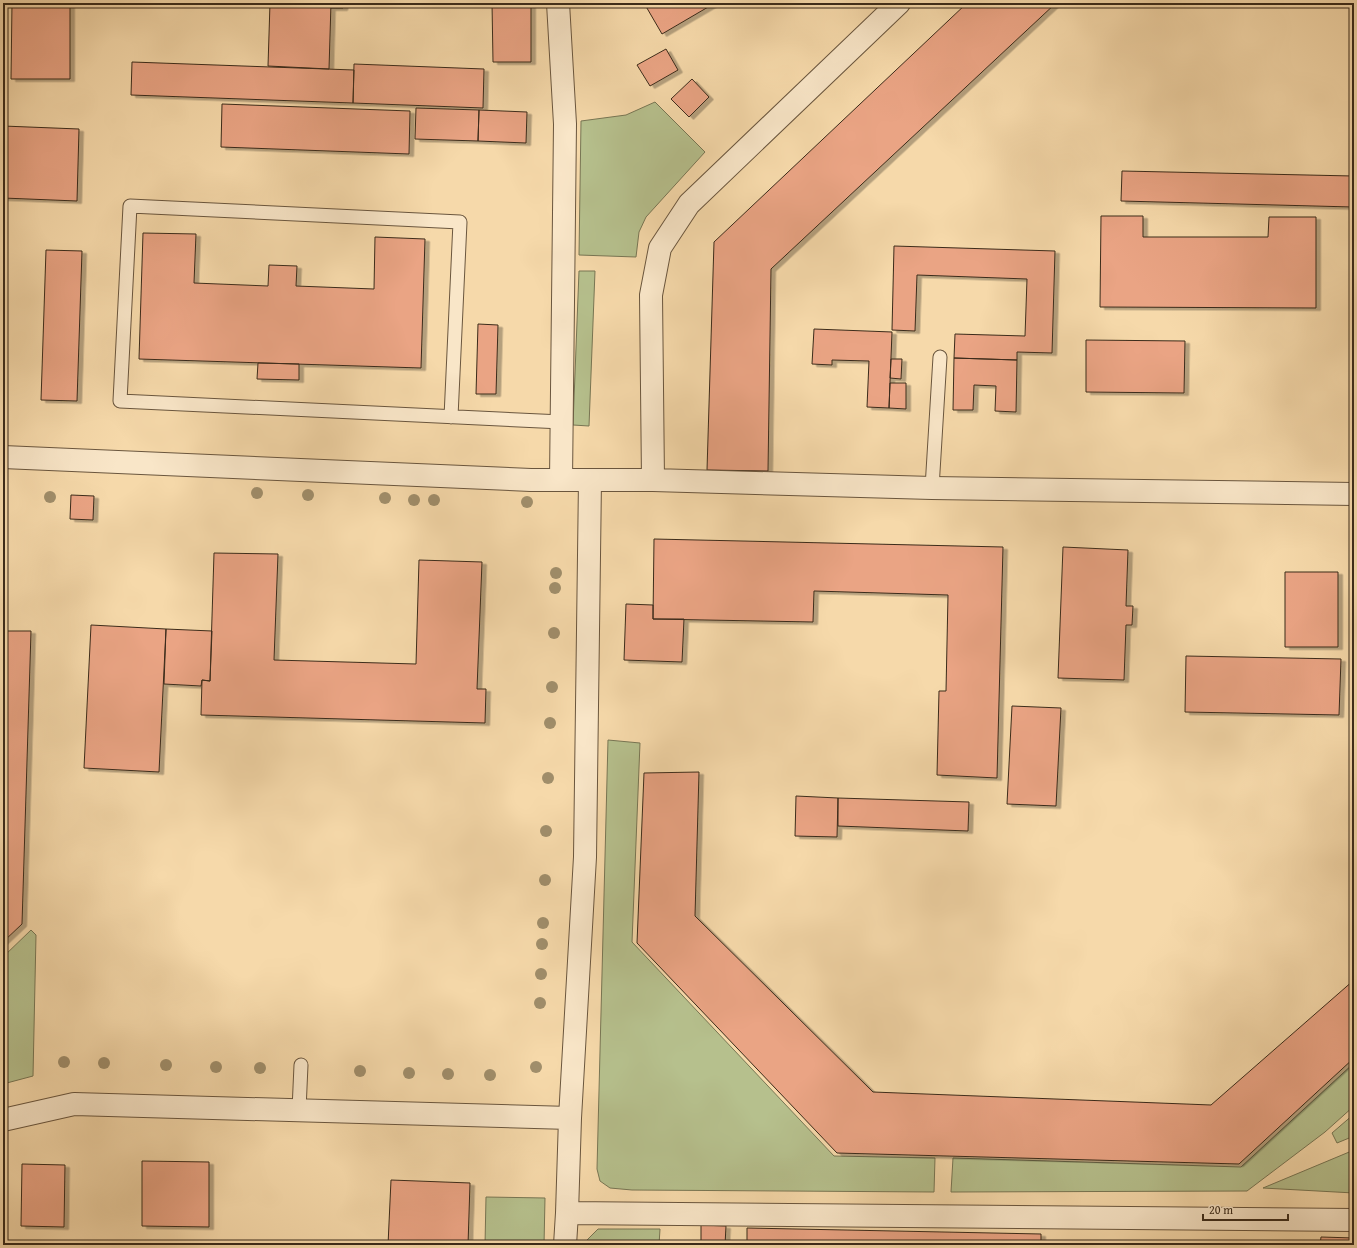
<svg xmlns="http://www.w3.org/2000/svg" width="1357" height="1248" viewBox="0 0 1357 1248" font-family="'Gentium Book Plus',serif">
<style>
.green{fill:#b6c08d;stroke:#787654}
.building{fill:#eaa484;stroke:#3b2b1a;filter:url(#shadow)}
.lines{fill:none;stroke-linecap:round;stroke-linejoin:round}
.lane-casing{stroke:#6a563e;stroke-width:15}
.street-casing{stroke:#6a563e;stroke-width:24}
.lane{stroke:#f9e6c8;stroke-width:13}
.street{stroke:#f9e6c8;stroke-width:22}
.tree{fill:#a08e6b}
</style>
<defs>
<filter id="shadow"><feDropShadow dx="4.5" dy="2.5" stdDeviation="0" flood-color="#0004"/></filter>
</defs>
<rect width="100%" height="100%" fill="#f6d9aa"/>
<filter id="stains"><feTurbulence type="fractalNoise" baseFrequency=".005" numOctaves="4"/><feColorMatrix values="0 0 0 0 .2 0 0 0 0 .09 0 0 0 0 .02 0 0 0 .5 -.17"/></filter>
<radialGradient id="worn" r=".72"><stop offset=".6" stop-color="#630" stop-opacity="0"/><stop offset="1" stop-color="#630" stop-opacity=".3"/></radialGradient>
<!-- green -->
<path class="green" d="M655 102 705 152 646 217 639 232 636 257 579 255 581 121 626 115Z
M579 271H595L589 426 573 425Z
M608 740 640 743 632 942 834 1156 935 1158 934 1192 632 1190 610 1188 600 1181 597 1169Z
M31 930 36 935 33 1076 3 1084V957Z
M1354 1063V1106L1325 1132 1247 1191 951 1192 953 1158 1241 1167Z
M1354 1114V1136L1337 1143 1332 1133Z
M1354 1150V1193L1263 1188Z
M486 1197 545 1198 544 1245H485Z
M598 1229H660L659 1245H585V1242Z"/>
<!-- building -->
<path class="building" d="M12 3H70V79H11Z
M270 3H331L329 69 268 66Z
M331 3H344L343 8H331Z
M492 3H531V62H493Z
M644 3H715L662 34Z
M967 3H1056L771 269 768 471 707 470 714 242Z
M666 49 678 70 650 86 637 65Z
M132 62 354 70 353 103 131 95Z
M354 64 484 69 483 108 353 103Z
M692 79 709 97 689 117 671 99Z
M222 104 410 111 409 154 221 147Z
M416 108 479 110 478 141 415 139Z
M479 110 527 112 526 143 478 141Z
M3 126 79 129 77 201 3 198Z
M1122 171 1353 176V207L1121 201Z
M1101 216H1143V237H1268L1269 217H1316V308L1100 307Z
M143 233 196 234 194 283 268 286 269 265 297 266 296 286 374 289 375 237 425 239 421 368 139 359Z
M894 246 1055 251 1052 353 1017 352V360L954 358 955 334 1025 336 1027 279 917 275 915 331 892 330Z
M46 250 82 251 77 401 41 400Z
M478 324 498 325 496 394H476Z
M814 329 892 332 889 408 867 407 869 361 832 360V365L812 364Z
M1086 340 1185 341 1184 393 1086 392Z
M954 358 1017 360 1016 412 995 411 996 386 974 385 973 410H953Z
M891 359H902L901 379 890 378Z
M258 363 299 364V380L257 379Z
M890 383H906V409L889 408Z
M71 495 94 496 93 520 70 519Z
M654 539 1003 547 997 778 937 775 939 691H946L948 595 814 591 813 622 653 619Z
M1063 547 1128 550 1126 606H1133L1132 625H1126L1124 680 1058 678Z
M214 553 278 554 274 660 416 664 419 560 482 562 477 689H486L485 723 201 715 202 680 210 681Z
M1285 572H1338V647H1285Z
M626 604 653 605V619H684L682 662 624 660Z
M91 625 166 629 159 772 84 768Z
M166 629 212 631 210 681 202 680 201 686 164 684Z
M3 631H31L22 924 3 942Z
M1186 656 1341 659 1339 715 1185 712Z
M1012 706 1061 708 1056 806 1007 804Z
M699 772 695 916 873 1092 1211 1105 1354 980V1058L1239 1164 837 1153 637 943 644 773Z
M796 796 838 798 837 837 795 836Z
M838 798 969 802 968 831 838 826Z
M142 1161 209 1162V1227L142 1226Z
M22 1164 65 1165 64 1227 21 1226Z
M391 1180 470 1183 468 1245H388Z
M701 1225 726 1226 725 1245H701Z
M747 1228 1041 1234V1245H747Z
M1321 1237 1354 1238V1245H1320Z"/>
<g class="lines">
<defs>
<path id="lane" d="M451 417 460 222 130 206 120 401 562 422
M932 488 940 357
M299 1110 301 1065"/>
<path id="street" d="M558 3 565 124 561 480
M3 457 531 480H653L932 488 1354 494
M590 480 585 857 570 1118 567 1213 1354 1220
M653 480 651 295 660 248 689 204 899 3
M3 1120 74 1104 570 1118
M565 1245 567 1213"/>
</defs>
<!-- lane casing -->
<use href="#lane" class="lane-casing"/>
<!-- street casing -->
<use href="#street" class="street-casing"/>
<!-- lane -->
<use href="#lane" class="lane"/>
<!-- street -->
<use href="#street" class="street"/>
</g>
<!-- trees -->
<g class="tree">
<circle cx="257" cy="493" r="6"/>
<circle cx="308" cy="495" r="6"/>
<circle cx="50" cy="497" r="6"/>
<circle cx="385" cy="498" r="6"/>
<circle cx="414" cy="500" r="6"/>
<circle cx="434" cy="500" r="6"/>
<circle cx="527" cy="502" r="6"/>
<circle cx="556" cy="573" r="6"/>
<circle cx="555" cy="588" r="6"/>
<circle cx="554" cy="633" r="6"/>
<circle cx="552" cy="687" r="6"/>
<circle cx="550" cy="723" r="6"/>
<circle cx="548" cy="778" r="6"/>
<circle cx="546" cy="831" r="6"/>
<circle cx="545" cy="880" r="6"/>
<circle cx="543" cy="923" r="6"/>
<circle cx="542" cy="944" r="6"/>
<circle cx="541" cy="974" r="6"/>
<circle cx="540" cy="1003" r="6"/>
<circle cx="64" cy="1062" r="6"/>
<circle cx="104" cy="1063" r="6"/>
<circle cx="166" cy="1065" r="6"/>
<circle cx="216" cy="1067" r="6"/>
<circle cx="536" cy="1067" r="6"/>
<circle cx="260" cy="1068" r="6"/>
<circle cx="360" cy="1071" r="6"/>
<circle cx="409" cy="1073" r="6"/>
<circle cx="448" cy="1074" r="6"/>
<circle cx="490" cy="1075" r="6"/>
</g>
<!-- margin -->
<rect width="1357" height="1248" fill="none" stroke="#f6d9aa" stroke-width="16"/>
<rect x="4" y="4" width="1349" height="1240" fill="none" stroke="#3b2b1a" stroke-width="2"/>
<rect x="8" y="8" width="1341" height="1232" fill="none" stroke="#3b2b1a"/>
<!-- scale -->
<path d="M1203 1214v6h85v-6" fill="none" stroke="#3b2b1a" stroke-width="2"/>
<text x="1209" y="1214" font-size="12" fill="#3b2b1a" stroke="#f9e6c8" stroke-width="3" paint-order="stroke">20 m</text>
<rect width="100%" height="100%" filter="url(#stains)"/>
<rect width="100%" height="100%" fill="url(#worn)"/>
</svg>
